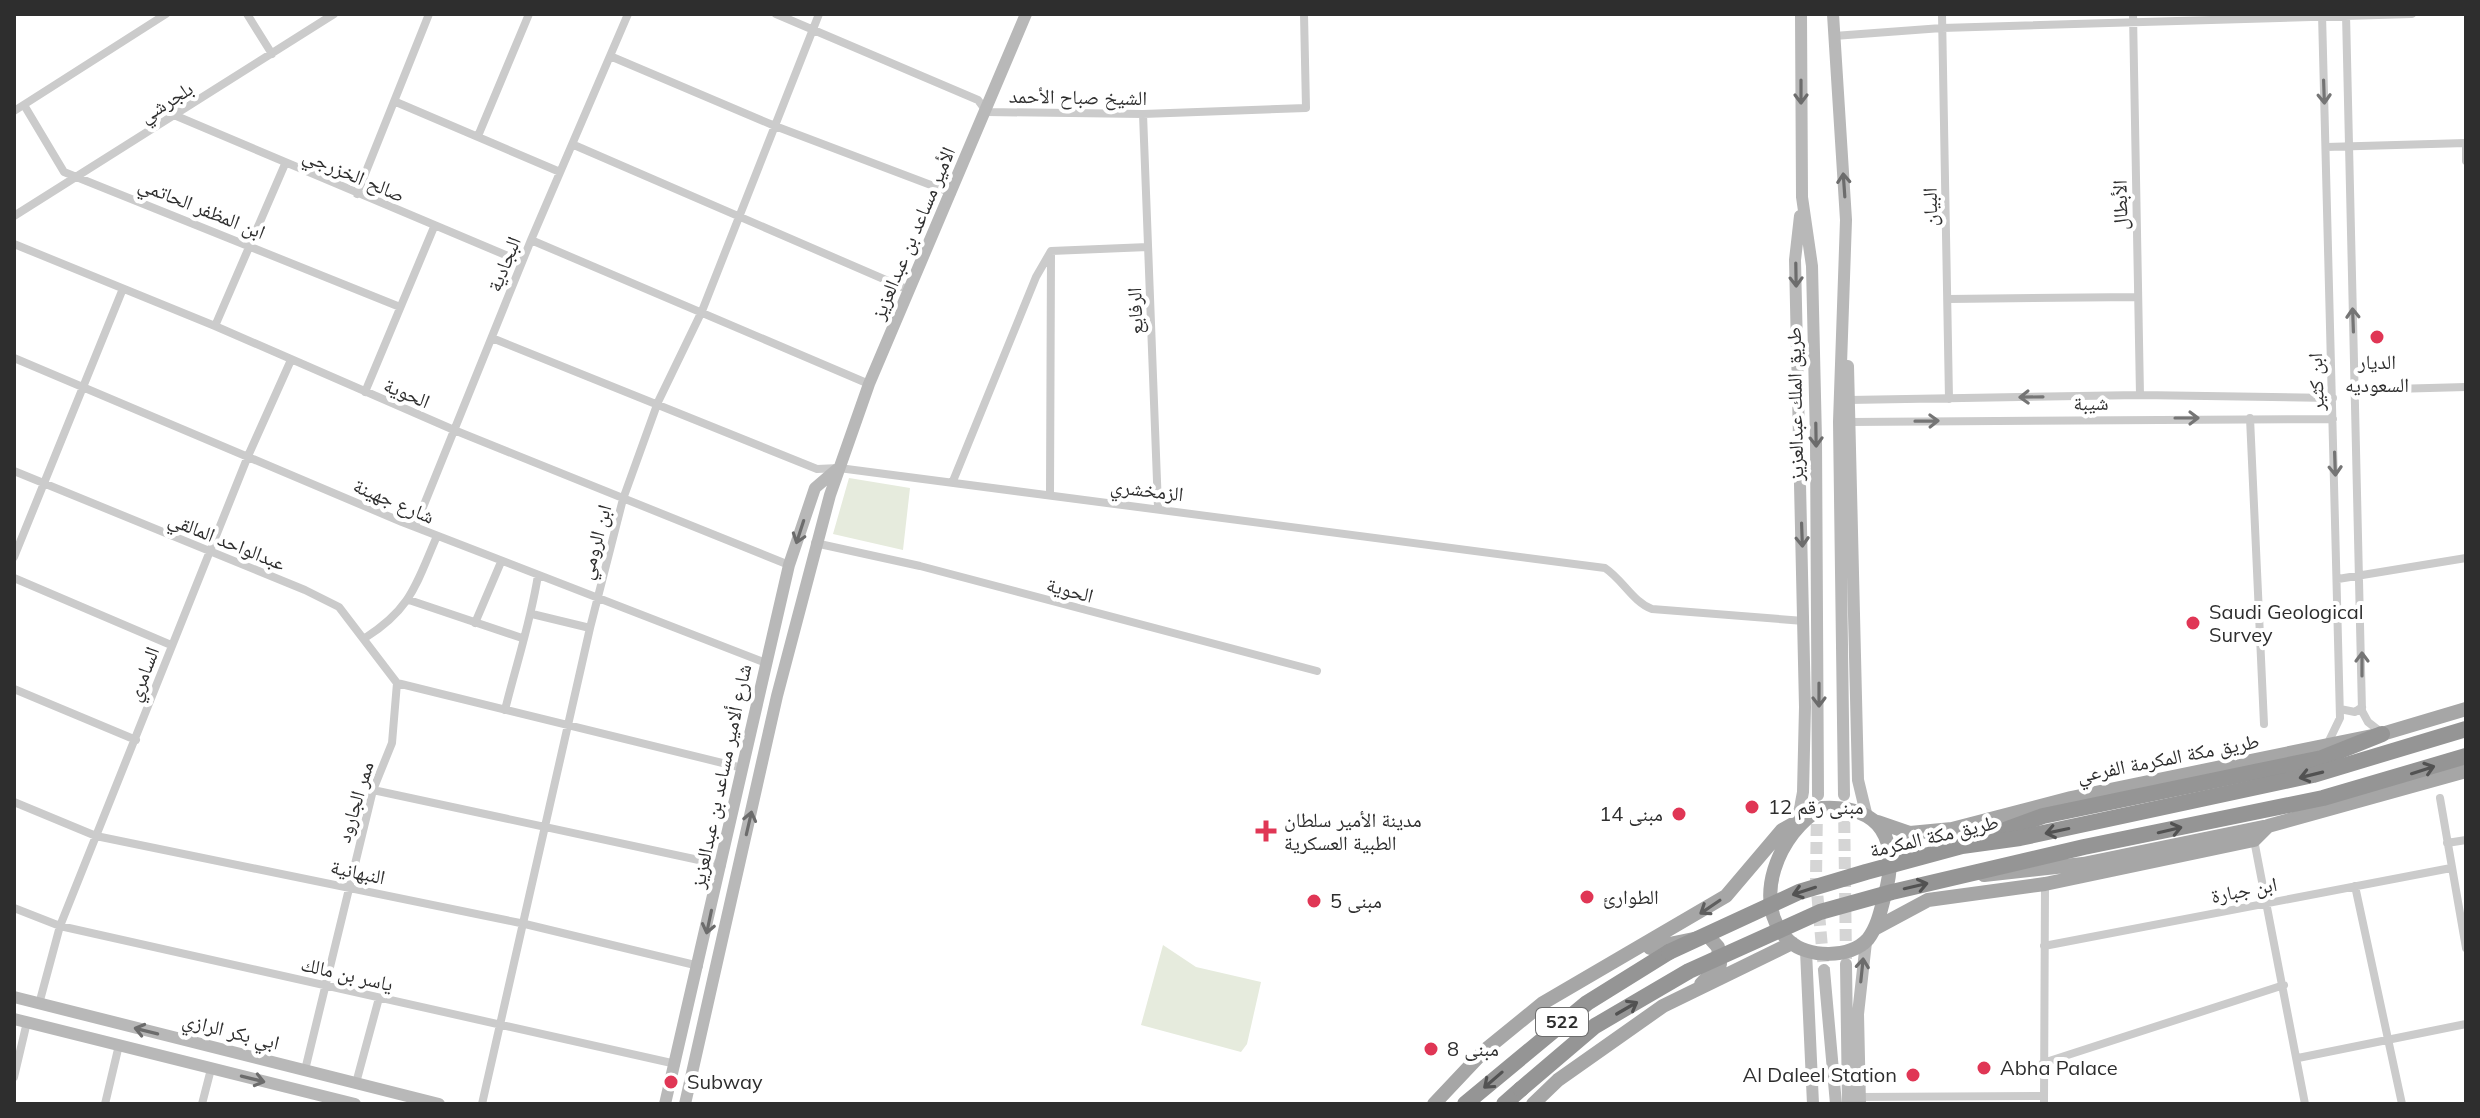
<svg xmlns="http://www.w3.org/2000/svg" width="2480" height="1118" viewBox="0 0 2480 1118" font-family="Mulish,'Noto Naskh Arabic',sans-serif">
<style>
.green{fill:#e6ebdd}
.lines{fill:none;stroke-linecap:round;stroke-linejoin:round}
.secondary-tunnel{stroke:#d5d5d5;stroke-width:12;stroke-dasharray:12 6;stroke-linecap:butt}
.street{stroke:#cbcbcb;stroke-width:8}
.secondary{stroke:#b8b8b8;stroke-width:12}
.primary{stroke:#a6a6a6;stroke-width:14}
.highway{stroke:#959595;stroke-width:16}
.highway-bridge{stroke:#959595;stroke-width:16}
.oneway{stroke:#6c6c6c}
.oneway2{stroke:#757575}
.oneway3{stroke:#525252}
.oneway4{stroke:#5e5e5e}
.poi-dot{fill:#e03655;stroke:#fff;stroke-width:3}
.labels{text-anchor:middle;stroke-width:8;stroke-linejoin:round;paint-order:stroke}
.shield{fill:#fff;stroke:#6d6d6d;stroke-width:2}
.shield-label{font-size:18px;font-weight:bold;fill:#2e2e2e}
.street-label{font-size:20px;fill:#2e2e2e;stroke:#fff}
.poi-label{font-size:20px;fill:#2e2e2e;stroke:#fff;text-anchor:start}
</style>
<rect width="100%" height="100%" fill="#fff"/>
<!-- green -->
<path class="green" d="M849 478 910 488 903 550 833 534Z
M1163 945 1196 967 1261 982 1247 1044 1241 1052 1141 1025Z"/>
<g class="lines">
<!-- secondary-tunnel -->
<path class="secondary-tunnel" d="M1844 803 1846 961
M1817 806 1816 880 1824 970"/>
<!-- street -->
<path class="street" d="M247 14 272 54
M776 14 978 100 987 112 1143 114 1306 108 1304 14
M1942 14 1949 399
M2133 14 2140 395
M2322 14 2340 718 2327 745
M2346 14 2362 711 2368 722 2382 733
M1834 36 1942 28 2412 14
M610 56 775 126 952 193
M396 102 560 172
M24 105 64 172 400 307
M14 111 166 14
M1143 114 1158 507
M174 115 522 262
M478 136 529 14
M2466 143V161
M574 145 909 290
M2326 147 2466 143
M357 194 429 14
M14 216 334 14
M531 240 869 384
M14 244 215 326 454 430 789 565
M1948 299 2137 297
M215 326 285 164
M492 338 817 469 839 468 1605 568C1623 580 1633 602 1652 609L1804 621
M14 358 402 522 766 663
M2356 390 2466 387
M365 392 434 227
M1849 400 2140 395 2333 398
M2250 418 2264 724
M1849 422 2333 419
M14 471 305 590 339 607 397 683
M953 481 1036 277 1051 251 1148 247
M1050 493 1051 254
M415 527 531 240 628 14
M815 543 920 566 1317 671
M14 557 122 291
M14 578 171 645
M2338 579 2466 558
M409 600 522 638
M532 614 590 628
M475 623 501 562
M365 638C412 608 416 584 437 536
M397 683 743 768
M14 689 136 740
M2340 709 2355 712 2362 707
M505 710C516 665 531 621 538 575
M373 790 722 865
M2440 798 2466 948
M14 802 96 836 525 924 699 966
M2254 840 2305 1104
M2447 843 2466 840
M2355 886 2402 1104
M14 908 60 926 676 1064
M2044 946 2451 868
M39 1004 60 926 248 456 291 360
M2298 1058 2466 1024
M2043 1063 2284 985
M305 1070 373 790 392 743 397 683
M14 1077 27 1022
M356 1083 379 998
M1860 1097 2044 1096
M105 1104 119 1045
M202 1104 211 1069
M482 1104 590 628 623 499 658 402 702 311 819 14
M2044 1104 2045 884"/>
<!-- secondary -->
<path class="secondary" d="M1801 14 1802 197 1812 266 1816 440 1818 795
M1833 14 1846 220 1839 422 1844 795
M1848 366 1858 780 1866 813
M1796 829 1803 792 1805 707 1795 260 1800 216
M1806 951 1813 1104
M1846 964 1848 1104
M1824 970 1836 1104
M14 997 439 1104
M14 1019 355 1104
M665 1104 789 565 815 488 836 470
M685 1104 777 696 830 495 869 384 1026 14
M1860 1104 1858 1014 1866 942"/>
<!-- primary -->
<path class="primary" d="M1822 808C1881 805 1900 839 1885 894 1881 909 1878 926 1868 939 1850 959 1808 958 1789 941 1749 904 1779 831 1822 808Z
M1878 822 1910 833 1952 829 2071 798 2382 734 2466 709
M1984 875 2083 864 2268 826 2466 771
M1874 929 1928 900 2045 884 2254 840 2268 826
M1650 948 1708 936 1718 947 1720 964 1701 984
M1434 1104 1484 1051 1543 1003 1726 896 1782 830 1807 816
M1533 1104 1558 1080 1663 1006 1792 943"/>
<!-- highway -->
<path class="highway" d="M1972 842 2043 816 2322 758 2382 734
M1465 1104 1587 1003 1669 952
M1504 1104 1521 1089"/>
<!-- highway-bridge -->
<path class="highway-bridge" d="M1669 952 1799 892 1866 872 1962 846 2020 838 2313 775 2466 729
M1521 1089 1595 1026 1689 971 1820 912 1892 892 2084 847 2323 798 2466 756"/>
</g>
<!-- one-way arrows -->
<defs><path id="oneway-shaft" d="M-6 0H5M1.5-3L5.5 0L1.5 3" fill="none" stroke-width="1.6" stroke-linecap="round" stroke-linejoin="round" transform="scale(2)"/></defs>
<g class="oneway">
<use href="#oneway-shaft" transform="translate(1801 92) rotate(90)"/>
<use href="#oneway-shaft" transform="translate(1844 185) rotate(-94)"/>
<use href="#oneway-shaft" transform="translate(1796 275) rotate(89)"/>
<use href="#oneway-shaft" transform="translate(1816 435) rotate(89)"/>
<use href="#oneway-shaft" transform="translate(800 532) rotate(108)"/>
<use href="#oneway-shaft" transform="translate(1802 535) rotate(88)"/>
<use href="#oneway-shaft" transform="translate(1819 695) rotate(90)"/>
<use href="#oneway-shaft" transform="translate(749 823) rotate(-77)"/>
<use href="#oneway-shaft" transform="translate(709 922) rotate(102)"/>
<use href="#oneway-shaft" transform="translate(1862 970) rotate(-84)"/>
<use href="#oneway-shaft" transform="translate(146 1031) rotate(-166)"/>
<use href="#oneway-shaft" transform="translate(253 1079) rotate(14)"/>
</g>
<g class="oneway2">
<use href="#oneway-shaft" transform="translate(2324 92) rotate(88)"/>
<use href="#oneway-shaft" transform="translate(2353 320) rotate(-92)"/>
<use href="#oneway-shaft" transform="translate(2031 397) rotate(179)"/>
<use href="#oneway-shaft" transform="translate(2187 418)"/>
<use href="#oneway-shaft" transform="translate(1927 421) rotate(-1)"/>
<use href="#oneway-shaft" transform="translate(2335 464) rotate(88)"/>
<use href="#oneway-shaft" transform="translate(2362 664) rotate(-90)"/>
</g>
<g class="oneway3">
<use href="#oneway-shaft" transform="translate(2423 770) rotate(-18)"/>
<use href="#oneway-shaft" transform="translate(2311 775) rotate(166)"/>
<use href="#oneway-shaft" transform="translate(2170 830) rotate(-13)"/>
<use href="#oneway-shaft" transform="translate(2057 831) rotate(168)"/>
<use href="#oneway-shaft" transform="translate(1916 886) rotate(-13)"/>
<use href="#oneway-shaft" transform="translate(1804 891) rotate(162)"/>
<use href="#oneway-shaft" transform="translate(1627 1008) rotate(-30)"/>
<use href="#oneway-shaft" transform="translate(1493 1080) rotate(139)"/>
</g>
<use class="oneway4" href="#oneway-shaft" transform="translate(1710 907) rotate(146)"/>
<!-- markers -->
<g class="poi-dot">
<circle cx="2377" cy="337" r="8"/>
<circle cx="2193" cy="623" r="8"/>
<circle cx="1752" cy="807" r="8"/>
<circle cx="1679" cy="814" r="8"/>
<path d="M1262 819h8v8h8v8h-8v8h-8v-8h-8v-8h8z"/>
<circle cx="1587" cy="897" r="8"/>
<circle cx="1314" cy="901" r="8"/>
<circle cx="1431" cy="1049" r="8"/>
<circle cx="1984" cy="1068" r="8"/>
<circle cx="1913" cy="1075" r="8"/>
<circle cx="671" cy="1082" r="8"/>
</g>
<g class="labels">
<!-- shield labels -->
<rect class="shield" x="1536" y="1008" width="52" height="28" rx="6"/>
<g class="shield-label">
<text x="1562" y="1028">522</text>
</g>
<!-- street labels -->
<g class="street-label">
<text transform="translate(1078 97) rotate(1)" y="7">الشيخ صباح الأحمد</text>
<text transform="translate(166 102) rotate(-32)" y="7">بلجرشي</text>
<text transform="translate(354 175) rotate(23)" y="7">صالح الخزرجي</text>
<text transform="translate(2120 205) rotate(-91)" y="7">الأبطال</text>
<text transform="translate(1930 207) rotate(-91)" y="7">البيان</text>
<text transform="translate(202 208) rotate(22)" y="7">ابن المظفر الحاتمي</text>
<text transform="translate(913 233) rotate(-67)" y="7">الأمير مساعد بن عبدالعزيز</text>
<text transform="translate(504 264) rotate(-68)" y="7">البجادية</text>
<text transform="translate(1135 311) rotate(-92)" y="7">الرفايع</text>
<text transform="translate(2316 382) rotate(-92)" y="7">ابن كثير</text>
<text transform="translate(407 393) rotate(23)" y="7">الحوية</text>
<text transform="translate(2091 403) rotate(-1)" y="7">شيبة</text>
<text transform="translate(1795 404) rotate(-91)" y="7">طريق الملك عبدالعزيز</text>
<text transform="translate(1147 490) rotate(7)" y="7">الزمخشري</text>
<text transform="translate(394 501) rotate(23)" y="7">شارع جهينة</text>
<text transform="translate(227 541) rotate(22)" y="7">عبدالواحد المالقي</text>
<text transform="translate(595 542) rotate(-75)" y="7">ابن الرومي</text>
<text transform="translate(1070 590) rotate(15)" y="7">الحوية</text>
<text transform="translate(143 674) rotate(-69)" y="7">السامري</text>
<text transform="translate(2168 758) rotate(-11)" y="7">طريق مكة المكرمة الفرعي</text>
<text transform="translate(721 776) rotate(-78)" y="7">شارع ألامير مساعد بن عبدالعزيز</text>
<text transform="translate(355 802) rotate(-73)" y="7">ممر الجارود</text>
<text transform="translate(1934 836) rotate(-13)" y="7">طريق مكة المكرمة</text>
<text transform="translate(358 872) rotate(12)" y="7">النبهانية</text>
<text transform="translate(2244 890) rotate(-11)" y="7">ابن جبارة</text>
<text transform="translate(347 974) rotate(13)" y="7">ياسر بن مالك</text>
<text transform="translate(231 1031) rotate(14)" y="7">ابي بكر الرازي</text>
</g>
<!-- poi labels -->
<g class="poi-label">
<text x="2377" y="369" text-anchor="middle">الديار<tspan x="2377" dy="23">السعوديه</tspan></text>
<text x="2209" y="619">Saudi Geological<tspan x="2209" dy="23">Survey</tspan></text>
<text x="1768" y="814">مبنى رقم 12</text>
<text x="1663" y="821" text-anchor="end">مبنى 14</text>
<text x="1284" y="827">مدينة الأمير سلطان<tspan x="1284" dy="23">الطبية العسكرية</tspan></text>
<text x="1603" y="904">الطوارئ</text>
<text x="1330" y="908">مبنى 5</text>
<text x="1447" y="1056">مبنى 8</text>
<text x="2000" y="1075">Abha Palace</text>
<text x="1897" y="1082" text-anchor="end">Al Daleel Station</text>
<text x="687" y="1089">Subway</text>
</g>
</g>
<!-- border -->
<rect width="2480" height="1118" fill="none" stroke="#2e2e2e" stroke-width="32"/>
</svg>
